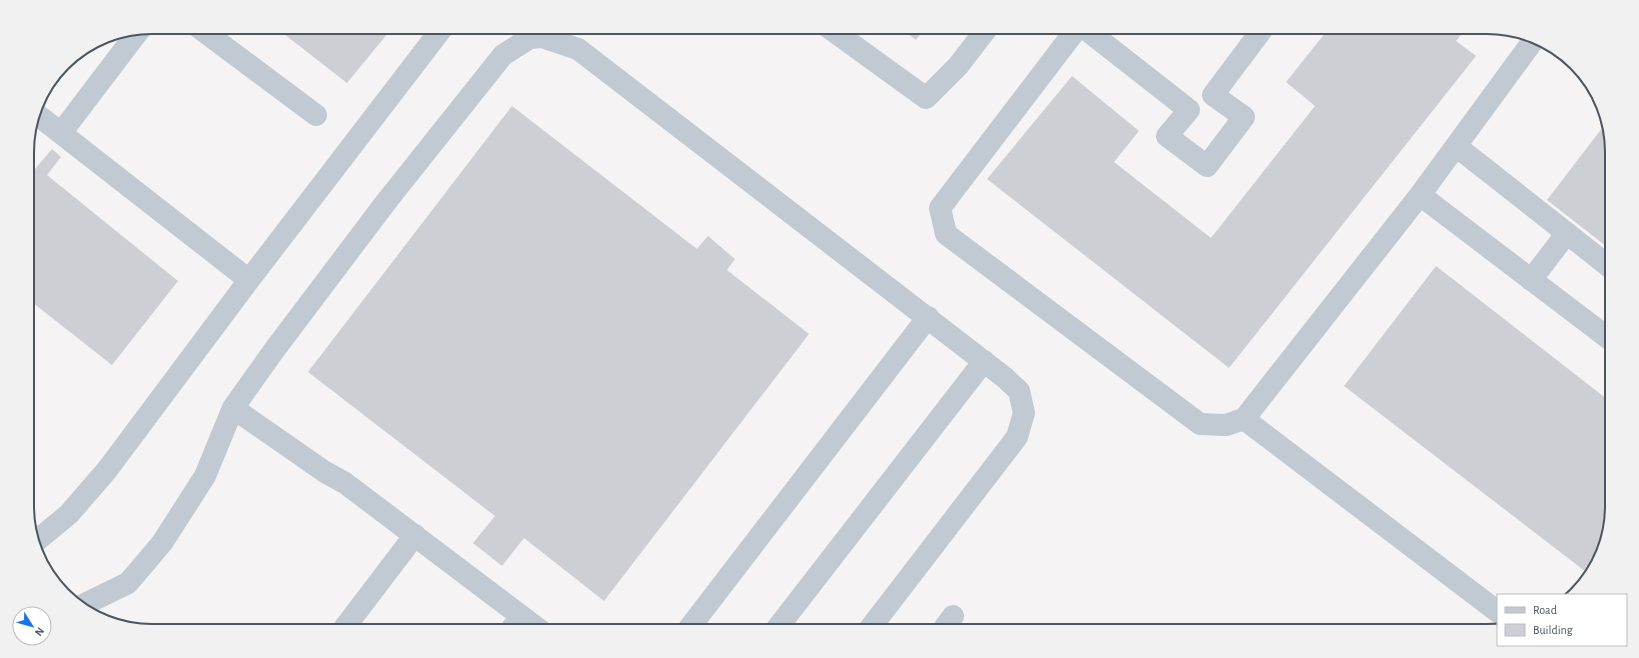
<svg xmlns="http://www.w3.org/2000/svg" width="1639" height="658" viewBox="0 0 1639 658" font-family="'Alegreya Sans',sans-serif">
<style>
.building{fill:#cdcfd5}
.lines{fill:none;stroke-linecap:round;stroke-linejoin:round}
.minor{stroke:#c1cad2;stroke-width:22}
.rim{fill:none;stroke:#4a5661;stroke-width:2}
</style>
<rect width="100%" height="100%" fill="#f5f3f3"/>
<!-- building -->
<path class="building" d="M275 27H393L347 83Z
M899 27H926L916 40Z
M1330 27H1467L1456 41 1476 56 1229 368 987 179 1072 76 1139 131 1114 162 1211 238 1315 106 1286 82Z
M512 106 697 249 708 236 735 259 727 270 809 334 604 601 524 538 502 566 473 543 495 516 308 372Z
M1606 123 1611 135V250L1547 200Z
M52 149 61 157 47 175 178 281 112 365 28 299 27 163 35 169Z
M1436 266 1612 403V506L1605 546 1590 575 1344 386Z"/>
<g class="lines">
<!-- minor -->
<path class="minor" d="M198 27 316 115
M828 27 926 98 958 66 988 27
M1078 27 940 208 946 234 1200 424 1226 425 1244 419
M1083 27 1189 110 1167 136 1207 166 1244 117 1213 95 1264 27
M35 113 249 280
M61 133 140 29
M1456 146 1611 268
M1420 195 1535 38
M1531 280 1567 233
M233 408 325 472 345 483 541 631
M35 542 69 514 107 470 249 280 443 27
M83 605 128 583 162 543 205 476 233 408 275 349 386 202 503 55 530 38 542 37 578 49 1004 377 1019 391 1024 413 1017 437 868 631
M1498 612 1244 419 1420 195 1612 341
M342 631 415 535
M510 631 521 616
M687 631 928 317
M775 631 984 361
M942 631 953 616"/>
</g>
<!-- crop -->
<path d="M0 0H1639V658H0ZM152 34H1487A118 118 0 0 1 1605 152V506A118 118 0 0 1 1487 624H152A118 118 0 0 1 34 506V152A118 118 0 0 1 152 34Z" fill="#f1f1f2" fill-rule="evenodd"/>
<path class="rim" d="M152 34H1487A118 118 0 0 1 1605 152V506A118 118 0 0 1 1487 624H152A118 118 0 0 1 34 506V152A118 118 0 0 1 152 34Z"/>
<!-- legend -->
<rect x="1497" y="594" width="130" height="52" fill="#ffffff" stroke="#b7bbc0"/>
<rect x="1505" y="607" width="20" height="6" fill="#c1cad2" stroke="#b7bbc0"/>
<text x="1533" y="614" font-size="12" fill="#4a5661">Road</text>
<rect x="1505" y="624" width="20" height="12" fill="#cdcfd5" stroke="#b7bbc0"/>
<text x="1533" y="634" font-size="12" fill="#4a5661">Building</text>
<!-- north arrow -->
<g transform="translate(32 626) rotate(127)"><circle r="19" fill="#ffffff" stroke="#b7bbc0"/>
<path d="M0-3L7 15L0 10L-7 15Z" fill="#1a73e8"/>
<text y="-6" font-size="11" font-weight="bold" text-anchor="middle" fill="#4a5661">N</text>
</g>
</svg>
